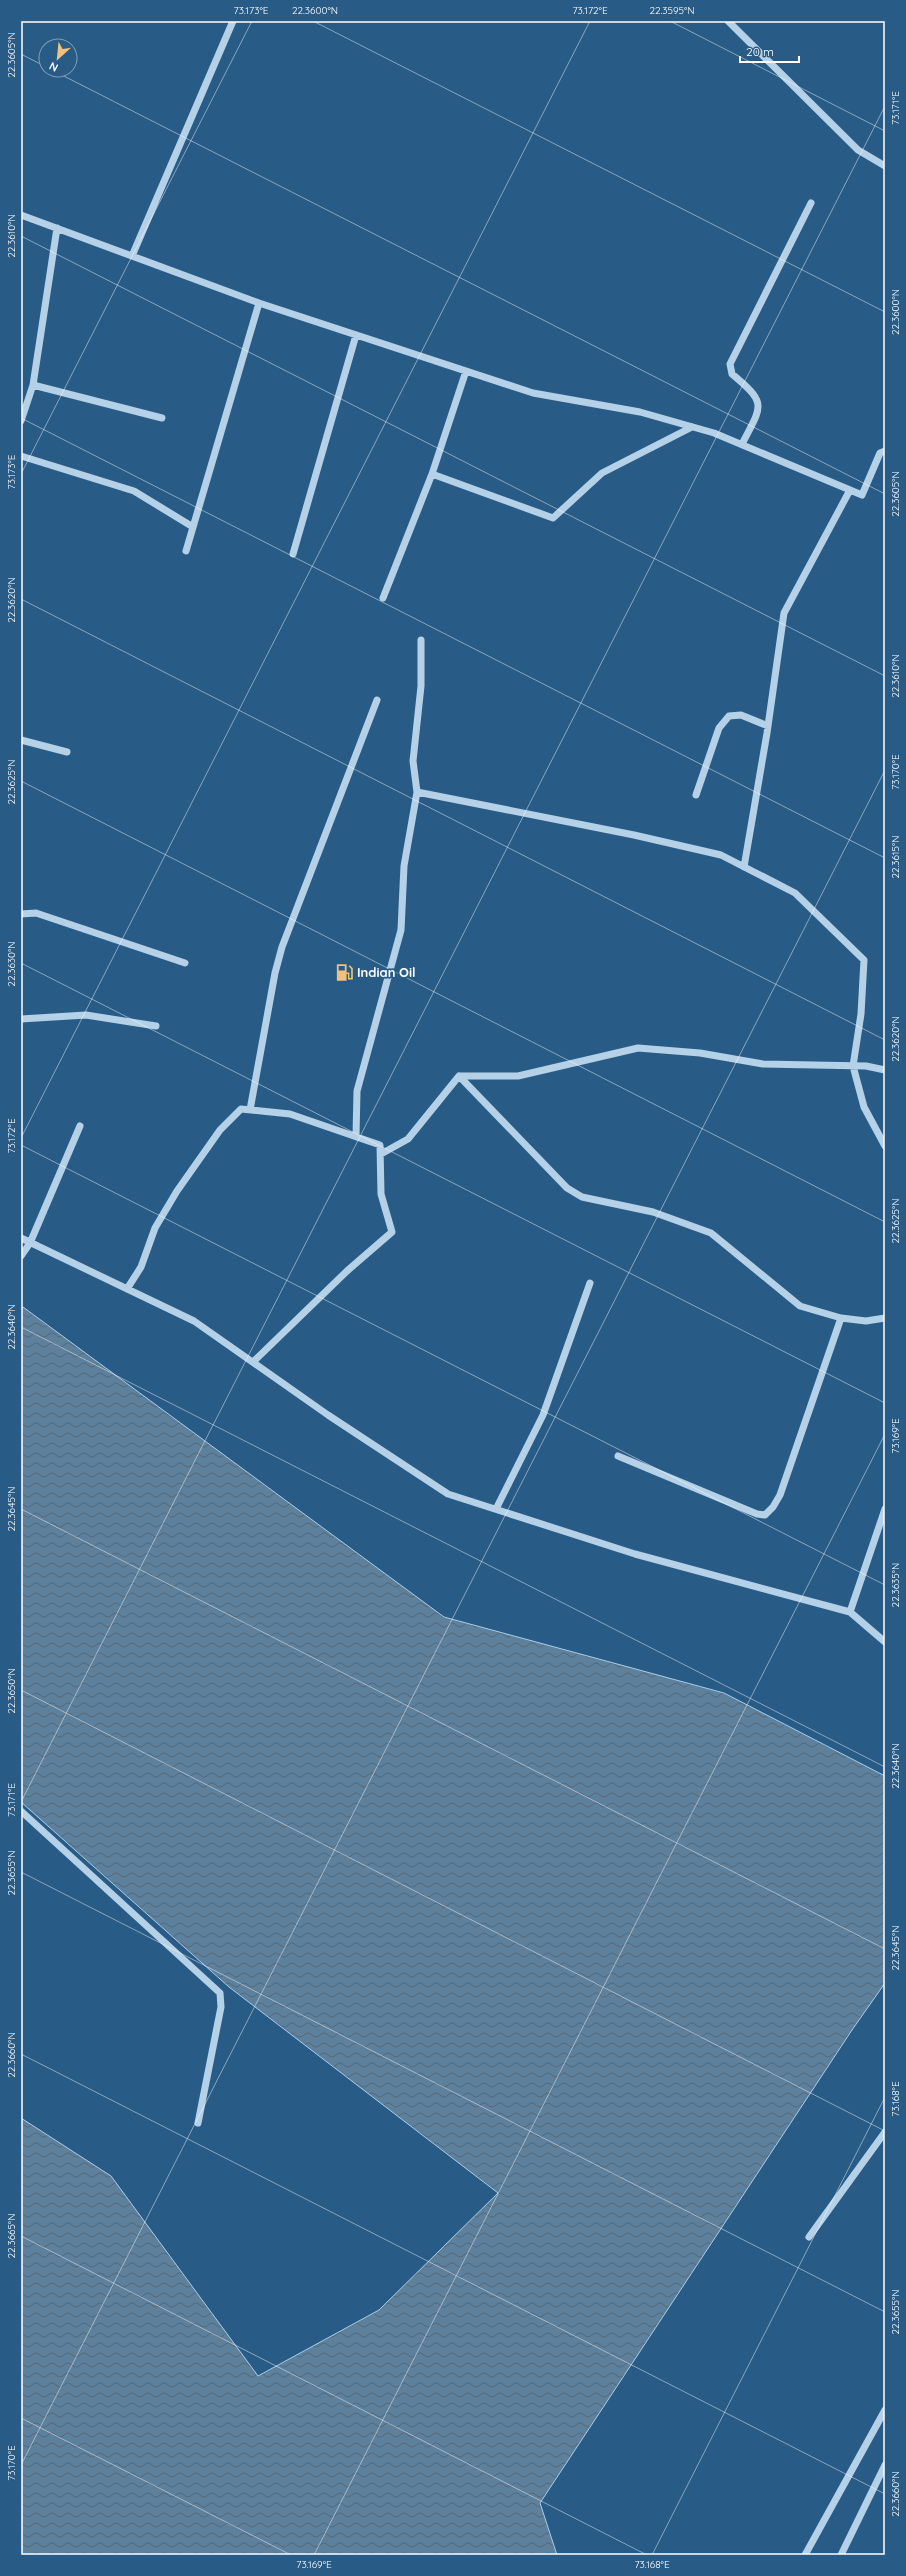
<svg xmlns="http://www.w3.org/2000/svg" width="906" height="2576" viewBox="0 0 906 2576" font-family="Quicksand,sans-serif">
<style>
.water{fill:url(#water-waves);stroke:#a9cde8}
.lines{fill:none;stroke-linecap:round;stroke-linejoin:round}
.minor{stroke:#b5d1e8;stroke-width:7}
.ticks{fill:none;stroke:#fff;stroke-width:1;stroke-opacity:0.45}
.labels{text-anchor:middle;stroke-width:3.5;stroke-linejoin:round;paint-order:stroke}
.poi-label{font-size:13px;font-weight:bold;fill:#fff;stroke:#285c87;text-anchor:start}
.neatline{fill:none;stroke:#fff;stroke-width:1.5}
.ticks-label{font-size:10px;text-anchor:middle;fill:#fff}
</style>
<defs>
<pattern id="water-waves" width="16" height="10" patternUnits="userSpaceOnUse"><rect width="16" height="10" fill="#5d809d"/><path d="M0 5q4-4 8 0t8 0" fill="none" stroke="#556979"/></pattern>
</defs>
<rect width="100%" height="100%" fill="#285c87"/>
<!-- water -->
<path class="water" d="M23 1307 444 1617 724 1693 885 1776V1983L852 2030 540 2503 557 2555H21V2118L111 2176 258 2376 379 2310 498 2193 229 1987 21 1802V1310Z"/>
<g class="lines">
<!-- minor -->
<path class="minor" d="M728 21 858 150 885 166
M21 215 259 303 533 393 640 412 714 433 862 495 880 453 885 451
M132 256 233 21
M466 371 432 474 553 518 602 473 692 427
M33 385 162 418
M21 421 33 385 57 228
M742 444C762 405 768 404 732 374L730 364 811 203
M21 456 134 491 193 527
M186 551 259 303
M293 554 356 335
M383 598 432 474
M21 740 67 752
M417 792 634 835 721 855 795 893 864 960 861 1014 853 1066 864 1107 885 1146
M696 795 719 728 729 716 741 715 768 726
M744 867 767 733 784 613 850 490
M21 914 36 913 185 963
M21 1019 86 1015 156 1026
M459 1076 567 1188 582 1197 653 1212 711 1233 800 1306 841 1318 866 1321 885 1318
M250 1110 275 973 282 947 377 700
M356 1136 357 1091 401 930 404 866 417 792 413 761 421 686V640
M381 1154 408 1139 459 1076H518L638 1048 700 1053 763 1064 866 1066 885 1070
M21 1238 194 1321 328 1415 448 1494 635 1554 850 1612 885 1642
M21 1256 30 1243 80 1126
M127 1289 141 1267 155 1228 177 1191 220 1130 241 1109 290 1114 380 1145 381 1194 392 1232 347 1271 253 1362
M618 1456 757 1514 765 1515 773 1507 780 1495 841 1318
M496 1509 543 1415 590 1283
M850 1612 885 1509
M21 1811 220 1993 221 2007 198 2123
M809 2237 885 2132
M805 2555 885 2410
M841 2555 885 2465"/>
</g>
<!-- ticks -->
<path class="ticks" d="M313 21 885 312M670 21 885 131M21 54 46 67M52 70 885 494M21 236 885 676M21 418 885 858M21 474 252 21M21 599 885 1040M21 781 885 1222M21 963 885 1403M21 1138 590 21M21 1145 885 1585M21 1327 885 1767M21 1509 885 1949M21 1690 885 2131M21 1802 885 106M21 1872 885 2312M21 2054 885 2494M21 2236 647 2555M21 2418 291 2555M21 2465 885 770M314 2555 885 1434M652 2555 885 2097"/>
<!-- icons -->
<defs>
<symbol id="fuel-bare" viewBox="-9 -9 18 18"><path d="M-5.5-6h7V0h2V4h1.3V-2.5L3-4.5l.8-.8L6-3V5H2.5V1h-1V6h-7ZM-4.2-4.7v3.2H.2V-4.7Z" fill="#efc17b" stroke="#285c87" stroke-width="2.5" paint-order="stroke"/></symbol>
</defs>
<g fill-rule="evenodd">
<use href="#fuel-bare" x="332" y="960" width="25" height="25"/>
</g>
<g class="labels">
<!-- poi labels -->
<g class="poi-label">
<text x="357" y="977">Indian Oil</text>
</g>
</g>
<!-- border -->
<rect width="906" height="2576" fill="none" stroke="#285c87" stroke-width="44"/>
<!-- north arrow -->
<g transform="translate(58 58) rotate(207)"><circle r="19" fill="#285c87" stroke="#7e9db7"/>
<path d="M0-3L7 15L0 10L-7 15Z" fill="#efc17b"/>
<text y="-6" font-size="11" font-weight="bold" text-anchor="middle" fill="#ffffff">N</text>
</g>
<!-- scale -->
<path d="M740 56v6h59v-6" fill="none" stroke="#ffffff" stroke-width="2"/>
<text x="746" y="56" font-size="12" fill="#ffffff" stroke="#285c87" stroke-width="3" paint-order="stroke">20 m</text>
<rect x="22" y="22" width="862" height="2532" class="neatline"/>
<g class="ticks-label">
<text x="251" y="14">73.173°E</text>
<text x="315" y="14">22.3600°N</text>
<text x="590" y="14">73.172°E</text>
<text x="672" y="14">22.3595°N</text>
<text transform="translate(11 55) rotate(-90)" y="4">22.3605°N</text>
<text transform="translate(895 108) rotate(-90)" y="4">73.171°E</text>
<text transform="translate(11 236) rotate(-90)" y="4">22.3610°N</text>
<text transform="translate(895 312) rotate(-90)" y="4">22.3600°N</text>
<text transform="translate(11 472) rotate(-90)" y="4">73.173°E</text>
<text transform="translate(895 494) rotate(-90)" y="4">22.3605°N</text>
<text transform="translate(11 600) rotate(-90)" y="4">22.3620°N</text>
<text transform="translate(895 676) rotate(-90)" y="4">22.3610°N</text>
<text transform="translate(895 772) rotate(-90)" y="4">73.170°E</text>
<text transform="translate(11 782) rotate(-90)" y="4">22.3625°N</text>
<text transform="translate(895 857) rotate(-90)" y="4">22.3615°N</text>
<text transform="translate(11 964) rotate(-90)" y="4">22.3630°N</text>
<text transform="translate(895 1039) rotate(-90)" y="4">22.3620°N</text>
<text transform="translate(11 1136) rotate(-90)" y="4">73.172°E</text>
<text transform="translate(895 1221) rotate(-90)" y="4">22.3625°N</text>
<text transform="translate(11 1327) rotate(-90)" y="4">22.3640°N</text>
<text transform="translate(895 1436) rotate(-90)" y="4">73.169°E</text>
<text transform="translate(11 1509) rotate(-90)" y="4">22.3645°N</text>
<text transform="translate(895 1585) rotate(-90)" y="4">22.3635°N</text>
<text transform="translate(11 1691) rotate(-90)" y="4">22.3650°N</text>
<text transform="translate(895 1766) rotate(-90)" y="4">22.3640°N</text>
<text transform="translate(11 1800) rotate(-90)" y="4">73.171°E</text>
<text transform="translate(11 1873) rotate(-90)" y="4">22.3655°N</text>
<text transform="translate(895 1948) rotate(-90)" y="4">22.3645°N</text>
<text transform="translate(11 2055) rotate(-90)" y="4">22.3660°N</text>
<text transform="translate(895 2099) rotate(-90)" y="4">73.168°E</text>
<text transform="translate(11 2236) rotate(-90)" y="4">22.3665°N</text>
<text transform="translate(895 2312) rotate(-90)" y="4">22.3655°N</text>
<text transform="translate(11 2463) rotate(-90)" y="4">73.170°E</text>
<text transform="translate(895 2494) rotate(-90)" y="4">22.3660°N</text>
<text x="314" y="2568">73.169°E</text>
<text x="652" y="2568">73.168°E</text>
</g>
</svg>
